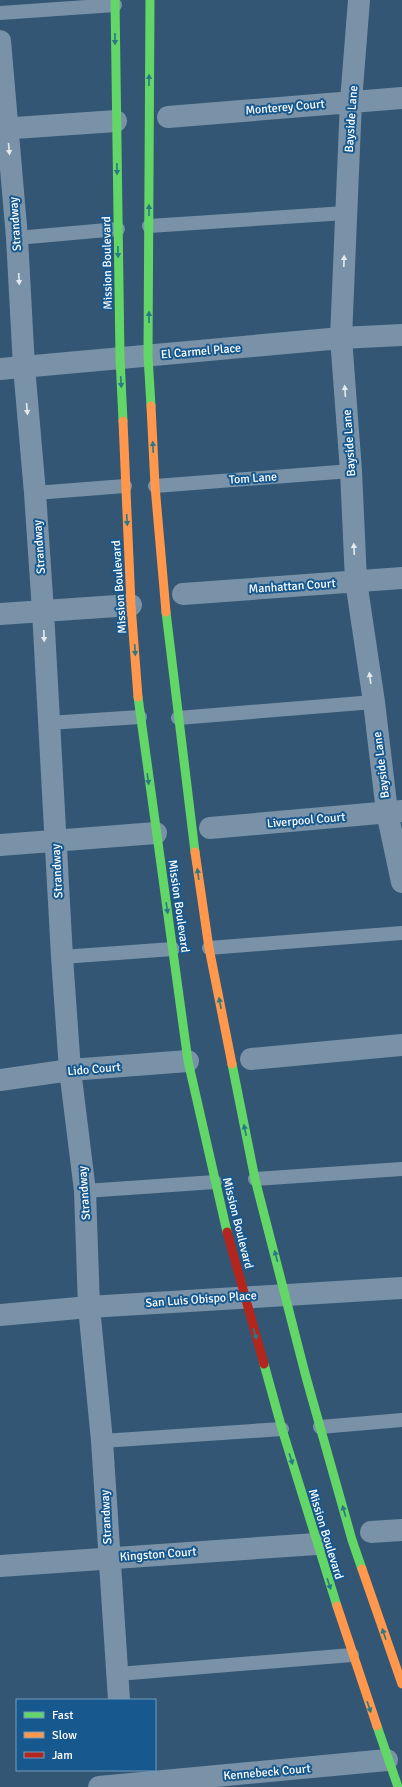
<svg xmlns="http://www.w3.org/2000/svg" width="402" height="1787" viewBox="0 0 402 1787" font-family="Signika,sans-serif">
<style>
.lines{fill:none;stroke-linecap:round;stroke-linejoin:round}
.lane{stroke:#7992a7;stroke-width:14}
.street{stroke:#7992a7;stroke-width:22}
.fast{stroke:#63d668;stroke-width:9}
.slow{stroke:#ff974d;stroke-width:9}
.jam{stroke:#b3261e;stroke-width:9}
.oneway{fill:#2a7885}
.oneway2{fill:#e4e9ed}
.labels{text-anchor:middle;stroke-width:4;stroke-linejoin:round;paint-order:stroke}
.street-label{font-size:12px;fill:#fff;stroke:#17598f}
</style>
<rect width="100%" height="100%" fill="#325674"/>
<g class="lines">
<!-- lane -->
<path class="lane" d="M0 13 115 5
M149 226 346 213
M17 238 118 229
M155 486 351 471
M35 493 125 486
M178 718 374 702
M48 723 140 717
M209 948 402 933
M62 957 173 949
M255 1179 402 1169
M85 1191 215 1182
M320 1427 402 1420
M102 1441 282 1429
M118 1674 352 1655"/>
<!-- street -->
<path class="street" d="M359 0 351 101 341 338 351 471 356 581 374 702 387 812 402 882
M0 41 17 238 24 367 35 493 43 611 62 957 70 1070 85 1191 89 1307 102 1441 119 1700
M168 117 402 98
M0 129 116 121
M0 369 341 338 402 335
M183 594 402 578
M0 614 131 605
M210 828 402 811
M0 845 156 833
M251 1059 402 1045
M0 1080 70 1070 188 1061
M0 1315 89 1307 402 1288
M371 1532 402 1530
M0 1566 316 1544
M99 1787 387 1760"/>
<!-- fast -->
<path class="fast" d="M115 0 120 358 123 421
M150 0 148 356 151 406
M166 612 195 852
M138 697 188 1061 227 1232
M232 1064 255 1179 306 1377 352 1540 362 1569
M264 1364 282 1429 337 1606
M377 1726 398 1787"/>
<!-- slow -->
<path class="slow" d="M151 406 155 486 166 612
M123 421 131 605 138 697
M195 852 209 948 232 1064
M362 1569 402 1684
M337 1606 377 1726"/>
<!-- jam -->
<path class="jam" d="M227 1232 264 1364"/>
</g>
<!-- one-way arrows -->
<defs><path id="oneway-solid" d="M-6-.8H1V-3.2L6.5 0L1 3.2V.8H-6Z"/></defs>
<g class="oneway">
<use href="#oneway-solid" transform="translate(115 39) rotate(90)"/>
<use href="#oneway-solid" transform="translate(149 80) rotate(-89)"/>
<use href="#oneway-solid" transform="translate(117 169) rotate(89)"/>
<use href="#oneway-solid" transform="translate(149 210) rotate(-90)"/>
<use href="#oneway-solid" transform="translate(118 252) rotate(89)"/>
<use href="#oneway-solid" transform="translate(149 317) rotate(-90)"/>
<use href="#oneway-solid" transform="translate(121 382) rotate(87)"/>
<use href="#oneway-solid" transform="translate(153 447) rotate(-93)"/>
<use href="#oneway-solid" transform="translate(127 520) rotate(87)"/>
<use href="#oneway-solid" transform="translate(135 650) rotate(86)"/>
<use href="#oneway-solid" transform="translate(148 779) rotate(82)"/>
<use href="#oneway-solid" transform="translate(198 874) rotate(-98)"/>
<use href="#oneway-solid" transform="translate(167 908) rotate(82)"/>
<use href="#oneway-solid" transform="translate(220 1003) rotate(-101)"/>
<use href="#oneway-solid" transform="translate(245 1130) rotate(-101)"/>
<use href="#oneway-solid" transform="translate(276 1256) rotate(-105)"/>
<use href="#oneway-solid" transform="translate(255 1334) rotate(74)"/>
<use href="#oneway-solid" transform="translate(291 1459) rotate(73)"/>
<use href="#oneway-solid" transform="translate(344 1511) rotate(-106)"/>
<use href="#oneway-solid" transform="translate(329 1584) rotate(72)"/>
<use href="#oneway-solid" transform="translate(384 1634) rotate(-109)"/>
<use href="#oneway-solid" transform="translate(369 1707) rotate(71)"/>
</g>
<g class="oneway2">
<use href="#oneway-solid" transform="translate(9 149) rotate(85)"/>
<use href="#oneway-solid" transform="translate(344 261) rotate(-88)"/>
<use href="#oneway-solid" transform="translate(19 279) rotate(87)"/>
<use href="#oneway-solid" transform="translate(345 391) rotate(-94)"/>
<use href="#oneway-solid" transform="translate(27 409) rotate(85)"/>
<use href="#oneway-solid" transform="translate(354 549) rotate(-93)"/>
<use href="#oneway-solid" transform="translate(44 636) rotate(88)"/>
<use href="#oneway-solid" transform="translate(370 678) rotate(-98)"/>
</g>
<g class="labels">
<!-- street labels -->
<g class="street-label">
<text transform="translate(285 107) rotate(-5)" y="4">Monterey Court</text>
<text transform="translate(351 119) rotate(-86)" y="4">Bayside Lane</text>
<text transform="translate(15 224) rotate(-94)" y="4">Strandway</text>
<text transform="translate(107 263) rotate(-91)" y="4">Mission Boulevard</text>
<text transform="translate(201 351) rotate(-5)" y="4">El Carmel Place</text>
<text transform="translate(349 443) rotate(-94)" y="4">Bayside Lane</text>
<text transform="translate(253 478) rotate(-4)" y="4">Tom Lane</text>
<text transform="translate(39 547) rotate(-94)" y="4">Strandway</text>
<text transform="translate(292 586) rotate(-4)" y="4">Manhattan Court</text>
<text transform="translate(119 587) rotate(-94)" y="4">Mission Boulevard</text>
<text transform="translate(381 765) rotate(-97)" y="4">Bayside Lane</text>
<text transform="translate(306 820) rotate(-5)" y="4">Liverpool Court</text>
<text transform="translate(57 871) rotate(-93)" y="4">Strandway</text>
<text transform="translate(179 906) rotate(82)" y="4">Mission Boulevard</text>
<text transform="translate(94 1069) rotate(-5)" y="4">Lido Court</text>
<text transform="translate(84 1193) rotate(-94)" y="4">Strandway</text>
<text transform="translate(238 1223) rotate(76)" y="4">Mission Boulevard</text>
<text transform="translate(201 1299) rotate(-4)" y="4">San Luis Obispo Place</text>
<text transform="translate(106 1517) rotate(-93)" y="4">Strandway</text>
<text transform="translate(326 1534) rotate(73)" y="4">Mission Boulevard</text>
<text transform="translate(158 1554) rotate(-4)" y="4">Kingston Court</text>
<text transform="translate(267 1772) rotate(-5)" y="4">Kennebeck Court</text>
</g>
</g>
<!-- legend -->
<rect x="16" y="1699" width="140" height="72" fill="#17598f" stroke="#749bbc"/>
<rect x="24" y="1712" width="20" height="6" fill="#63d668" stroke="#749bbc"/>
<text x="52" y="1719" font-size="12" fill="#ffffff">Fast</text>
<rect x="24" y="1732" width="20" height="6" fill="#ff974d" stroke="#749bbc"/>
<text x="52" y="1739" font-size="12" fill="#ffffff">Slow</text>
<rect x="24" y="1752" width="20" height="6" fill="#b3261e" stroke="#749bbc"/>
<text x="52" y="1759" font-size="12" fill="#ffffff">Jam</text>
</svg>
